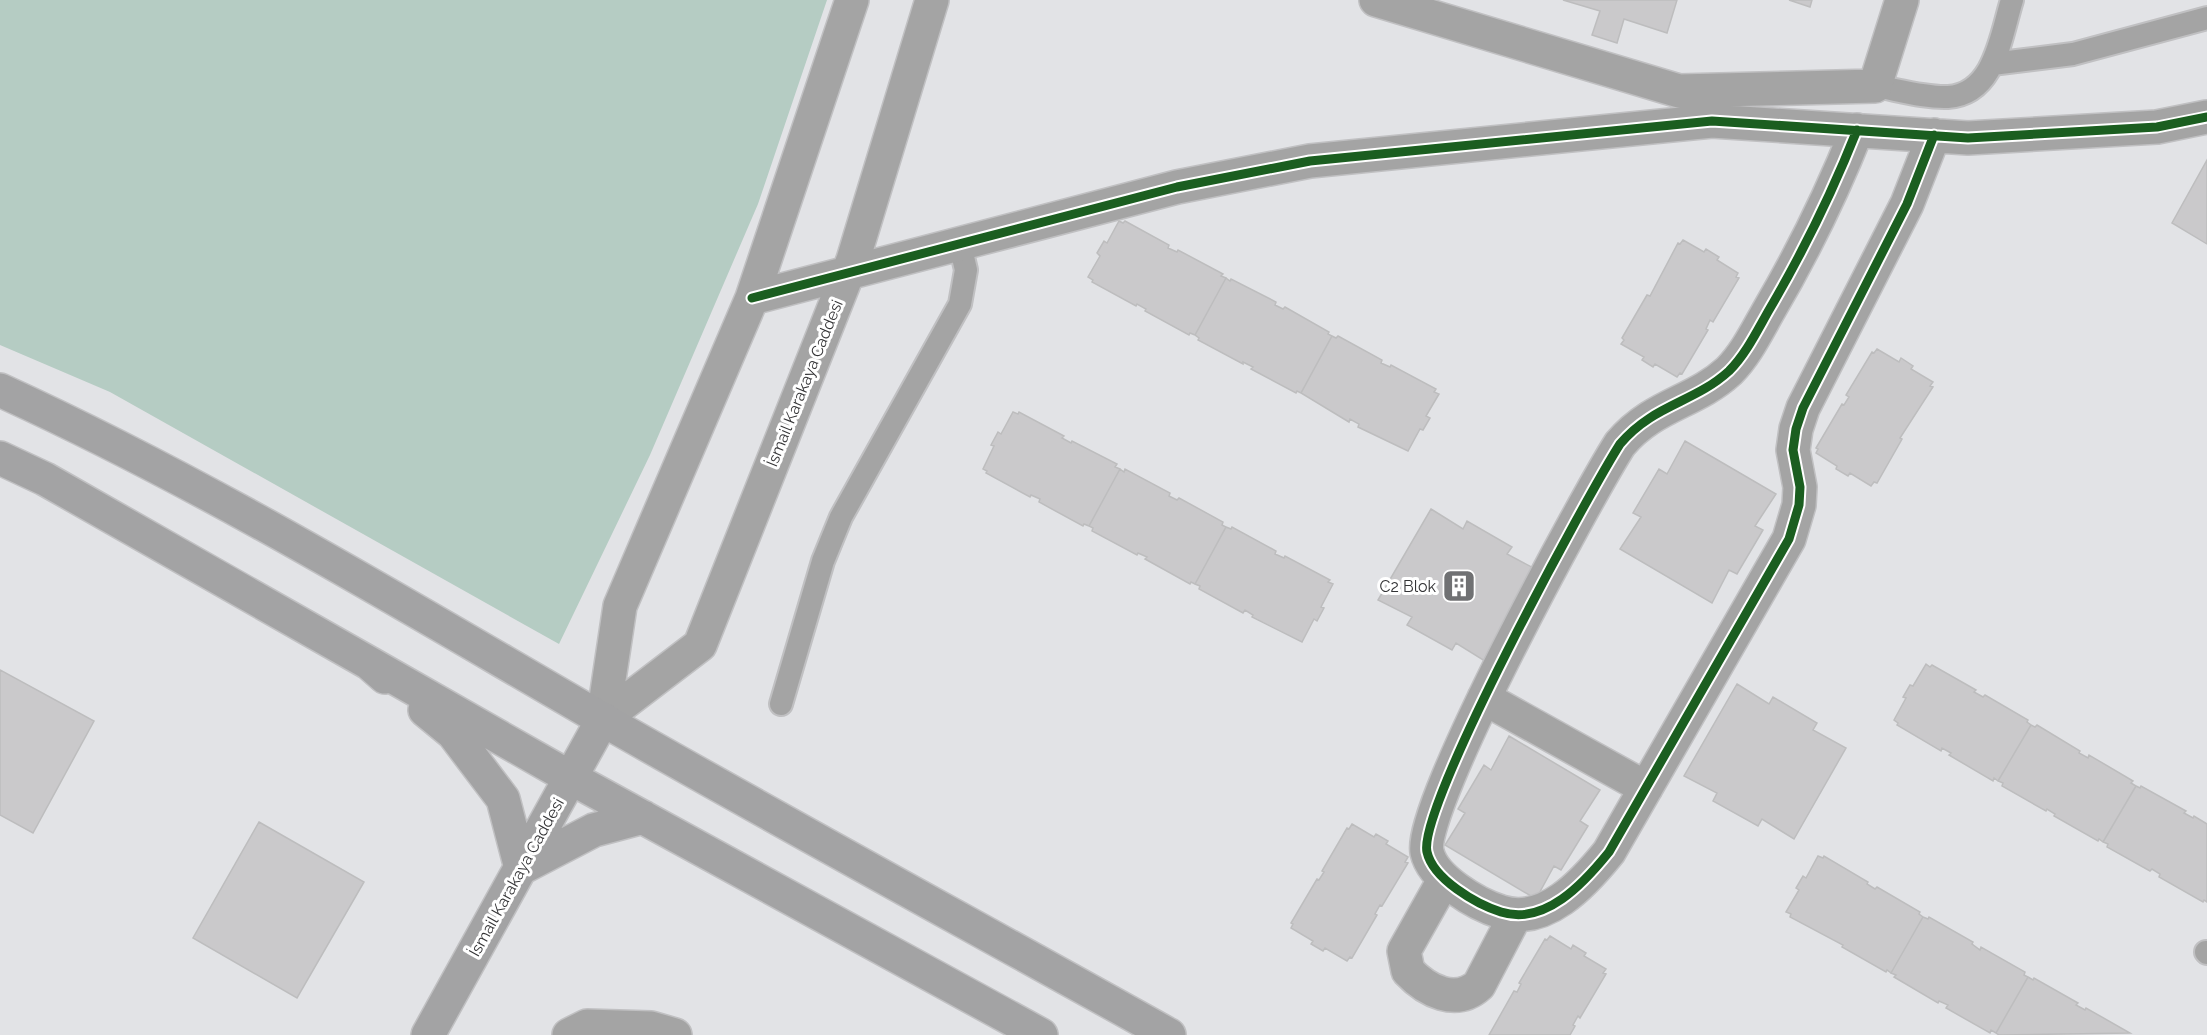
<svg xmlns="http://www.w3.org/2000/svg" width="2207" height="1035" viewBox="0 0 2207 1035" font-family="Raleway,sans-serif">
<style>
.forest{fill:#b5ccc3}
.building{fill:#cac9cb;stroke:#bdbdbe;stroke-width:1.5}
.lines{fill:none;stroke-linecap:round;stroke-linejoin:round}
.lane-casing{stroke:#c0c0c2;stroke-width:26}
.street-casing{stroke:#c0c0c2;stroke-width:36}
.secondary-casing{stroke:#c0c0c2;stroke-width:36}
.lane{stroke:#a4a4a4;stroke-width:22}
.street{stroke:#a4a4a4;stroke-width:33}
.secondary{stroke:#a3a3a4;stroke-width:33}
.cycleway-casing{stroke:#fff;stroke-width:13}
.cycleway{stroke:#1b5e20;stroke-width:9}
.labels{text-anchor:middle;stroke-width:6;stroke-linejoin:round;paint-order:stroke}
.street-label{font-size:16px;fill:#333335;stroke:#fff}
.poi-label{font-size:16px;fill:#333335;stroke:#fff;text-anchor:end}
</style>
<rect width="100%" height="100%" fill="#e2e3e6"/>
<!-- forest -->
<path class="forest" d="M0 0H827L758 204 650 455 559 644 110 392 0 345Z"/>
<!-- building -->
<path class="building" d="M1563 0H1677L1667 33 1624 19 1617 43 1592 35 1600 11Z
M1789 0H1812L1810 7Z
M2207 160V244L2172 223Z
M1119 221 1123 223 1125 221 1169 245 1168 248 1177 252 1178 250 1223 274 1221 276 1226 278 1195 335 1190 333 1189 335 1145 311 1146 309 1137 304 1136 306 1092 282 1093 280 1088 277 1100 256 1097 253 1104 241 1107 243Z
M1683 240 1704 252 1706 249 1719 257 1717 260 1738 273 1736 277 1739 278 1713 322 1710 320 1706 329 1708 330 1682 374 1680 373 1677 377 1655 364 1653 367 1642 360 1644 357 1621 344 1624 340 1622 338 1647 295 1650 296 1678 243 1680 244Z
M1226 278 1230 281 1231 279 1276 302 1275 305 1283 309 1285 307 1329 332 1328 334 1332 336 1301 393 1297 391 1296 393 1251 369 1253 367 1243 362V364L1198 340 1199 338 1195 335Z
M1332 336 1336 338 1338 336 1382 360 1381 363 1390 367 1391 365 1436 389 1434 392 1439 394 1426 416 1430 418 1423 430 1420 429 1408 451 1358 427 1359 424 1350 419 1349 422 1301 393Z
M1877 349 1899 362 1901 358 1913 366 1911 369 1933 382 1930 386 1933 387 1900 438 1902 439 1877 483 1874 482 1871 486 1850 473 1848 476 1836 469 1837 466 1816 453 1818 449 1816 448 1842 404 1844 405 1849 397 1846 395 1872 352 1874 353Z
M1013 412 1018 414 1019 412 1064 436 1062 438 1071 443 1072 441 1117 464 1115 467 1120 469 1089 526 1084 524 1083 526 1039 502 1040 499 1031 495 1030 497 986 473 987 471 983 469 994 446 991 445 998 432 1001 434Z
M1685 441 1776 494 1755 526 1763 530 1737 574 1729 570 1712 603 1620 549 1641 517 1633 513 1659 469 1667 474Z
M1120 469 1124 472 1125 469 1170 493 1169 496 1177 500 1179 498 1223 522 1222 525 1226 527 1195 584 1191 582 1190 584 1145 559 1147 557 1138 553 1137 555 1092 531 1093 528 1089 526Z
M1431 509 1463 529 1467 521 1512 547 1507 554 1541 572 1488 663 1456 643 1452 650 1407 625 1412 617 1378 600Z
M1226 527 1231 529 1232 527 1276 551 1275 554 1284 558 1285 556 1330 580 1328 582 1333 584 1321 607 1324 608 1317 621 1314 619 1302 642 1252 617 1253 615 1245 610 1243 613 1199 589 1200 586 1195 584Z
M1926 664 1930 667 1932 665 1976 690 1974 692 1983 697 1985 695 2028 720 2027 722 2031 725 1998 781 1994 778 1993 781 1949 755 1951 753 1942 748 1941 751 1897 725 1898 723 1894 720 1906 698 1903 697 1910 685 1913 686Z
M0 670 94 721 33 833 0 815Z
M1737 684 1769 704 1773 697 1817 723 1813 730 1846 748 1794 839 1762 819 1758 826 1713 801 1717 793 1684 776Z
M2031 725 2035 727 2037 725 2080 751 2079 753 2088 758 2089 755 2133 781 2131 783 2136 786 2103 842 2099 839 2098 841 2054 816 2055 814 2047 809 2046 811 2002 786 2003 783 1998 781Z
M1509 736 1600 790 1580 821 1588 826 1561 870 1554 866 1536 899 1445 845 1465 813 1458 809 1484 765 1491 770Z
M2136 786 2140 788 2141 786 2186 811 2184 813 2193 818 2194 816 2207 824V902L2204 900 2203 902 2159 877 2160 874 2152 869 2150 871 2107 847 2108 844 2103 842Z
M259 822 364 882 297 998 193 938Z
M1352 824 1374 837 1376 834 1388 841 1386 844 1408 857 1405 862 1408 863 1382 906 1380 905 1375 914 1377 915 1352 958 1350 957 1347 961 1325 948 1323 951 1311 944 1313 941 1291 928 1293 924 1291 923 1317 879 1319 880 1324 872 1322 871 1347 828 1349 829Z
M1818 856 1823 858 1824 856 1868 882 1867 884 1875 889 1877 887 1920 912 1919 914 1923 917 1891 973 1887 970 1886 972 1842 947 1843 945 1790 917 1791 914 1786 912 1799 890 1796 888 1803 876 1806 878Z
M1923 917 1928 919 1929 917 1973 942 1972 944 1980 950 1981 947 2025 972 2024 975 2028 977 1996 1033 1991 1030 1990 1033 1946 1008 1948 1005 1939 1001 1938 1003 1894 977 1896 975 1891 973Z
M1550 936 1571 949 1573 945 1586 953 1584 956 1606 969 1603 973 1606 974 1580 1018 1578 1016 1573 1025 1575 1026 1570 1035H1489L1514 991 1517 992 1521 984 1519 983 1545 939 1547 940Z
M2028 977 2033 980 2034 978 2078 1003 2076 1005 2085 1010 2086 1008 2130 1033 1999 1035 1996 1033Z"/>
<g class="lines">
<defs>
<path id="lane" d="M1992 64 2073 54 2207 18
M1875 86C1898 90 1925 98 1948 97 1995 94 2001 35 2012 0
M781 704 823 561 841 517 960 304 966 270 960 244
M2206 952 2207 953"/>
<path id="street" d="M1376 0 1679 91 1875 86 1902 0
M1857 130C1832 193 1803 252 1769 310 1757 331 1746 354 1729 371 1694 403 1654 404 1620 444 1587 496 1417 808 1427 852 1433 879 1476 904 1501 912 1545 926 1584 883 1609 852L1789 539 1799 505 1800 487 1793 450 1796 429 1803 408 1907 204 1934 135
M752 298 1177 187 1310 161 1712 121 1968 138 2157 127 2207 117
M1484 698 1646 788
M603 719 700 645 853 260 932 0
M603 719 620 606 752 298 852 0
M1444 880 1404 951 1408 971C1427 991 1456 1006 1479 985L1515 916
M569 1035 587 1026 651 1028 675 1035"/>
<path id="secondary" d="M0 390C208 485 403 604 600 718 789 826 979 929 1169 1035
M0 458 45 479 369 663 385 677
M369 663 571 778 1041 1035
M425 710 453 733 503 799 521 868
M521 868 594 830 643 817
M428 1035 603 719"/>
</defs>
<!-- lane casing -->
<use href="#lane" class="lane-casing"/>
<!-- street casing -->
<use href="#street" class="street-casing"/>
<!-- secondary casing -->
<use href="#secondary" class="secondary-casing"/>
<!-- lane -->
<use href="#lane" class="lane"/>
<!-- street -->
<use href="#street" class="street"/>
<!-- secondary -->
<use href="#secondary" class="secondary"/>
<defs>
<path id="cycleway" d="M1857 130C1832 193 1803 252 1769 310 1757 331 1746 354 1729 371 1694 403 1654 404 1620 444 1587 496 1417 808 1427 852 1433 879 1476 904 1501 912 1545 926 1584 883 1609 852L1789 539 1799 505 1800 487 1793 450 1796 429 1803 408 1907 204 1934 135
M752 298 1177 187 1310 161 1712 121 1968 138 2157 127 2207 117"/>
</defs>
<!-- cycleway casing -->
<use href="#cycleway" class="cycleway-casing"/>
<!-- cycleway -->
<use href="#cycleway" class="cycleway"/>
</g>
<!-- icons -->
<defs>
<symbol id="building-square" viewBox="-11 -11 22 22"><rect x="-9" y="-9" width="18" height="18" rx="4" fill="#707173" stroke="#fff"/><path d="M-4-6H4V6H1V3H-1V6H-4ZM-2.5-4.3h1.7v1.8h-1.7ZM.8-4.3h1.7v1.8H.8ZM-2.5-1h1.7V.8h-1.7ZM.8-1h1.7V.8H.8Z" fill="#fff"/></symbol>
</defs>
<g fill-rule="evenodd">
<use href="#building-square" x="1440" y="567" width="38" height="38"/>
</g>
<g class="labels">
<!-- street labels -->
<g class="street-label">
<text transform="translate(804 383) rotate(-68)" y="6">İsmail Karakaya Caddesi</text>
<text transform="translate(516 877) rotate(-61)" y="6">İsmail Karakaya Caddesi</text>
</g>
<!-- poi labels -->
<g class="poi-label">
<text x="1436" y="592">C2 Blok</text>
</g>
</g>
</svg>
